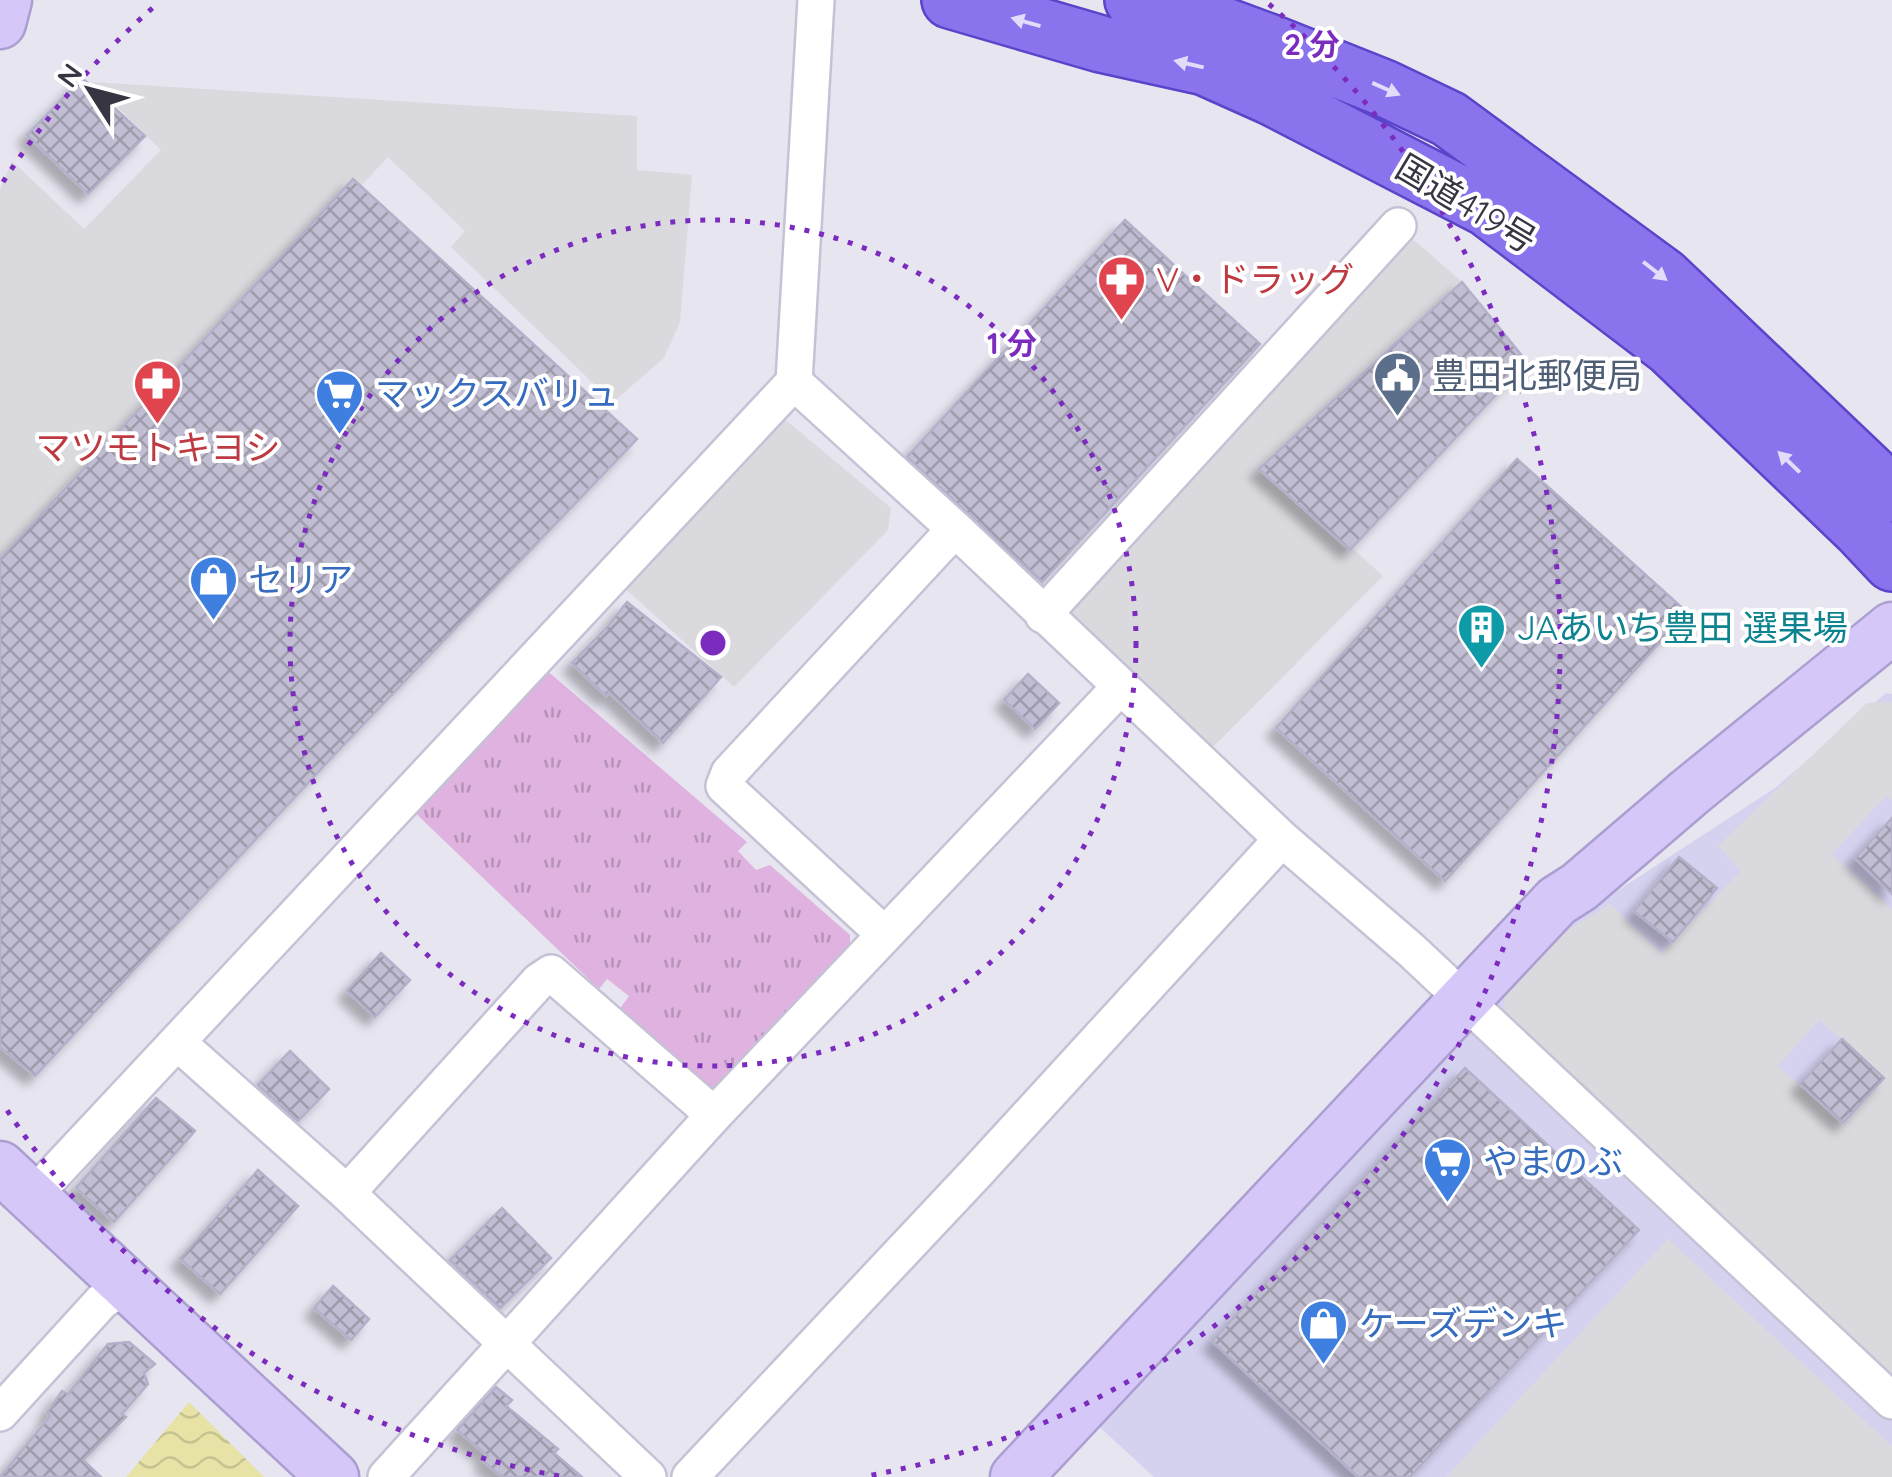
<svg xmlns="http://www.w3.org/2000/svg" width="1892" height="1477" viewBox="0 0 1892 1477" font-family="Quicksand,'Noto Sans JP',sans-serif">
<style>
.commercial{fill:#d5d2f0}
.grass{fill:url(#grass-tufts)}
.parking{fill:#dad9de;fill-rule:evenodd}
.water{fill:url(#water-waves)}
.building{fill:url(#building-cross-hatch);stroke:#b3b0ca;stroke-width:2.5;filter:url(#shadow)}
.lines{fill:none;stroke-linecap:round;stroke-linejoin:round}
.street-casing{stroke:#c6c2d5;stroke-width:40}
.secondary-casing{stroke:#ab9ed1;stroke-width:55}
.highway-casing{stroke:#5a44ca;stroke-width:60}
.street{stroke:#fff;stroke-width:35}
.secondary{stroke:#d5c7f8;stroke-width:50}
.highway{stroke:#8b73ed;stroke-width:55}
.oneway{fill:#e2dcfa}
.ring{fill:none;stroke:#7b2cbf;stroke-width:5;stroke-dasharray:5 10}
.labels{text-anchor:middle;stroke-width:8;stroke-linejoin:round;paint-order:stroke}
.street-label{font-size:35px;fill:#373542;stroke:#fff}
.health-label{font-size:35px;fill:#be3a42;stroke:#fff;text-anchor:start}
.service-label{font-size:35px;fill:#4e5e75;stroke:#fff;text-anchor:start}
.shop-label{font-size:35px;fill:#366cbe;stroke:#fff;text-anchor:start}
.culture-label{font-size:35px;fill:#0d838f;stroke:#fff;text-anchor:start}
.centre{fill:#7b2cbf;stroke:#fff;stroke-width:5}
.ring-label{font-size:30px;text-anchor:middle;font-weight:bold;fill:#7b2cbf;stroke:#fff;stroke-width:8;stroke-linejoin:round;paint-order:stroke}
</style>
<defs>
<pattern id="grass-tufts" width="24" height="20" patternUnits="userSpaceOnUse" patternTransform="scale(2.5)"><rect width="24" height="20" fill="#dfb2e0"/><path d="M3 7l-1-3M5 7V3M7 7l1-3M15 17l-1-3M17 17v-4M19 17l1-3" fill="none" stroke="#b692b7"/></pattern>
<pattern id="water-waves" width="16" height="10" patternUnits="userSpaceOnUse" patternTransform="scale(2.5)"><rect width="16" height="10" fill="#e7e3a7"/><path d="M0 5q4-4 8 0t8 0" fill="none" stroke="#c7c391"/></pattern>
<pattern id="building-cross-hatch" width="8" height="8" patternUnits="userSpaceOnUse" patternTransform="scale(2.5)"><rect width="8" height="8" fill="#c1bed3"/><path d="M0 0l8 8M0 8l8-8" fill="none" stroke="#9e9bad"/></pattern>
<filter id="shadow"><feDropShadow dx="-9" dy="9" stdDeviation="5" flood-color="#0004"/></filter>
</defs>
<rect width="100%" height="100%" fill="#e7e5f0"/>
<!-- commercial -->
<path class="commercial" d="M1886 693 1892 694V1477H1154L1069 1399 1562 927 1775 788Z"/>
<!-- grass -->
<path class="grass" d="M545 669 747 842 738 851 756 870 770 865 850 935V945L724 1089H702L619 1010 629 996 607 979 599 989 408 806Z"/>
<!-- parking -->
<path class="parking" d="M92 82 637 116V170L692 175 680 322 664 358 613 402 451 247 465 231 388 157 0 572V190L12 161 84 229 161 150Z
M1407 234 1462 282 1276 479 1383 576 1212 748 1066 621 1062 614Z
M781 416 891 508 888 530 734 687 599 565Z
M1892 702V800L1886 796 1832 854 1892 909V1397L1502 1025 1506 988 1563 933 1610 904 1661 953 1741 871 1718 846 1867 703ZM1819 1020 1885 1078 1843 1123 1778 1066Z
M1668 1239 1892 1446V1477H1446Z"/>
<!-- water -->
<path class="water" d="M189 1402 264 1477H126Z"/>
<!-- building -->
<path class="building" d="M82 78 145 136 88 194 27 135Z
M353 179 637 439 338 751 35 1076 0 1047V559Z
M1125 220 1260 344 1042 582 907 457Z
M1462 282 1527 362 1350 550 1259 469Z
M1517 459 1687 612 1445 881 1276 728Z
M627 602 721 677 663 743 609 692 606 696 572 663 608 626Z
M1028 674 1059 703 1035 729 1004 700Z
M1892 818V894L1855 858Z
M1679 857 1717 888 1673 942 1634 911Z
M381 953 410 980 375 1017 347 991Z
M1842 1039 1884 1078 1843 1123 1800 1084Z
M290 1051 329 1089 298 1121 258 1085Z
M1465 1068 1639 1230 1410 1477H1358L1212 1341Z
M156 1098 195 1131 114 1222 76 1188Z
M258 1170 298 1206 220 1294 180 1259Z
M502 1208 551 1258 500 1308 450 1260Z
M333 1286 369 1319 351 1340 314 1308Z
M129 1342 155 1364 144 1373 148 1384 122 1414 126 1417 83 1460 101 1477H0L50 1416 47 1413 62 1391 68 1394 108 1344Z
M496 1387 512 1400 506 1406 558 1449 554 1453 582 1477H502L483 1461 488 1456 457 1430Z"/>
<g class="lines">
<defs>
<path id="street" d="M794 382 955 529 1282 839 1411 950 1892 1401
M1043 615 1398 226
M884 934 724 786 729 773 955 529
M177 1042 347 1193 648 1477
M347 1193 539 981 551 973 714 1115
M32 1197 794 382 816 0
M0 1413 102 1301 127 1285
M386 1477 714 1115 1120 687
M690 1477 976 1173 1282 839"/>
<path id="secondary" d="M0 23 6 0
M0 1167 333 1477
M1016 1477 1557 901 1579 887 1690 792 1892 628"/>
<path id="highway" d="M950 0 1101 44 1205 67 1272 97 1487 208 1670 347 1860 529 1892 563
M1133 0 1165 4 1271 43 1384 88 1449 119 1664 277 1892 494"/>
</defs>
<!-- street casing -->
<use href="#street" class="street-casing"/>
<!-- secondary casing -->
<use href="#secondary" class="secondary-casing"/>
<!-- highway casing -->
<use href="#highway" class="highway-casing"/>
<!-- street -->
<use href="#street" class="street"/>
<!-- secondary -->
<use href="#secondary" class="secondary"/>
<!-- highway -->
<use href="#highway" class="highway"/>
</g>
<!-- one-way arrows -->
<defs><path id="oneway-solid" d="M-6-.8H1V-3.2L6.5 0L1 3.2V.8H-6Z" transform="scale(2.5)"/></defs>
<g class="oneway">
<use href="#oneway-solid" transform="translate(1026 22) rotate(-164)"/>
<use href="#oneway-solid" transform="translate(1189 64) rotate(-167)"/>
<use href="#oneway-solid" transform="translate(1386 89) rotate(24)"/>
<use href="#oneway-solid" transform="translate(1655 271) rotate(38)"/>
<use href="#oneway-solid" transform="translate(1789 462) rotate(-136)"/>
</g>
<!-- distance rings -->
<g class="ring">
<circle cx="713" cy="643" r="423"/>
<path d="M559 1476A847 847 0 0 1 3 1104M3 182A847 847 0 0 1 157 4M1269 4A847 847 0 0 1 867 1476"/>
</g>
<!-- icons -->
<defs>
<symbol id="pharmacy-pin" viewBox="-11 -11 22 30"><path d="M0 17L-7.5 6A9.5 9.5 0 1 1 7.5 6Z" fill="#e0444e" stroke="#fff"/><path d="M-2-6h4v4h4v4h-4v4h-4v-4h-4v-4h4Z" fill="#fff"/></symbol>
<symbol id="civic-pin" viewBox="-11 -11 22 30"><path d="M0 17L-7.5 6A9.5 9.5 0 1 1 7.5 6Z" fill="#5c6f8a" stroke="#fff"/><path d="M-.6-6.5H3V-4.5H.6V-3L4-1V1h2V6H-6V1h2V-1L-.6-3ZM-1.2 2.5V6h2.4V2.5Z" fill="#fff"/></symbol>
<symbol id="supermarket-pin" viewBox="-11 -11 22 30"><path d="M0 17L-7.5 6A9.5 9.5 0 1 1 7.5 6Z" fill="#3f7fe0" stroke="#fff"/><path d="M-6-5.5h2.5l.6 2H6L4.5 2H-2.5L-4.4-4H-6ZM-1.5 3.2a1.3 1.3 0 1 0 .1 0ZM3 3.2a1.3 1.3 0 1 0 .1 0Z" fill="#fff"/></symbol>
<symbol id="shop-pin" viewBox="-11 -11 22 30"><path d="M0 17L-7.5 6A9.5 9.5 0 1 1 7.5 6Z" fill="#3f7fe0" stroke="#fff"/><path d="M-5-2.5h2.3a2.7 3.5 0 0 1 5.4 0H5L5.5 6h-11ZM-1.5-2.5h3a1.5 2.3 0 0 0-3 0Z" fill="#fff"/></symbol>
<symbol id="building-pin" viewBox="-11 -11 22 30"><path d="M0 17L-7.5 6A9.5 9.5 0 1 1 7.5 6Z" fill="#0f9aa8" stroke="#fff"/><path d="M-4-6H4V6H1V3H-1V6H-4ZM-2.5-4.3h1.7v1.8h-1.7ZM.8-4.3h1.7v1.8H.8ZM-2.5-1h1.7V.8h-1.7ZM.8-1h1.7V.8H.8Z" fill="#fff"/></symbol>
</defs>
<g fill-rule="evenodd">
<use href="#pharmacy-pin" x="1094" y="252" width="55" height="75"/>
<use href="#civic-pin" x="1370" y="348" width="55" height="75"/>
<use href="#pharmacy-pin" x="130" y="356" width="55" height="75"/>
<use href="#supermarket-pin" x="312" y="366" width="55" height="75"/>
<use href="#shop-pin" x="186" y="552" width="55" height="75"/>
<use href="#building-pin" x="1454" y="600" width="55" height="75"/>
<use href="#supermarket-pin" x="1420" y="1134" width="55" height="75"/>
<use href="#shop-pin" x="1296" y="1296" width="55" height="75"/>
</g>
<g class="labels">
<!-- street labels -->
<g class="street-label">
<text transform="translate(1466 204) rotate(31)" y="12">国道419号</text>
</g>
<!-- health labels -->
<g class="health-label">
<text x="1156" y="292">V・ドラッグ</text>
<text x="158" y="460" text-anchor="middle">マツモトキヨシ</text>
</g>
<!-- service labels -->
<g class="service-label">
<text x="1432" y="388">豊田北郵便局</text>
</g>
<!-- shop labels -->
<g class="shop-label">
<text x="375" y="406">マックスバリュ</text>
<text x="248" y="592">セリア</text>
<text x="1483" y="1174">やまのぶ</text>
<text x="1359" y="1336">ケーズデンキ</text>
</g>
<!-- culture labels -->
<g class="culture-label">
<text x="1516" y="640">JAあいち豊田 選果場</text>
</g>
</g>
<circle cx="713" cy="643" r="15" class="centre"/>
<g class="ring-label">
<text x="1312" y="55">2 分</text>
<text x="1012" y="354">1 分</text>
</g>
<!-- north arrow -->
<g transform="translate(90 90) rotate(306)" stroke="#ffffff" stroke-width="8" paint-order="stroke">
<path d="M0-8L18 38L0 25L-18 38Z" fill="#373542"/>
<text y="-15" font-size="28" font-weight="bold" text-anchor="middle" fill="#373542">N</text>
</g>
</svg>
